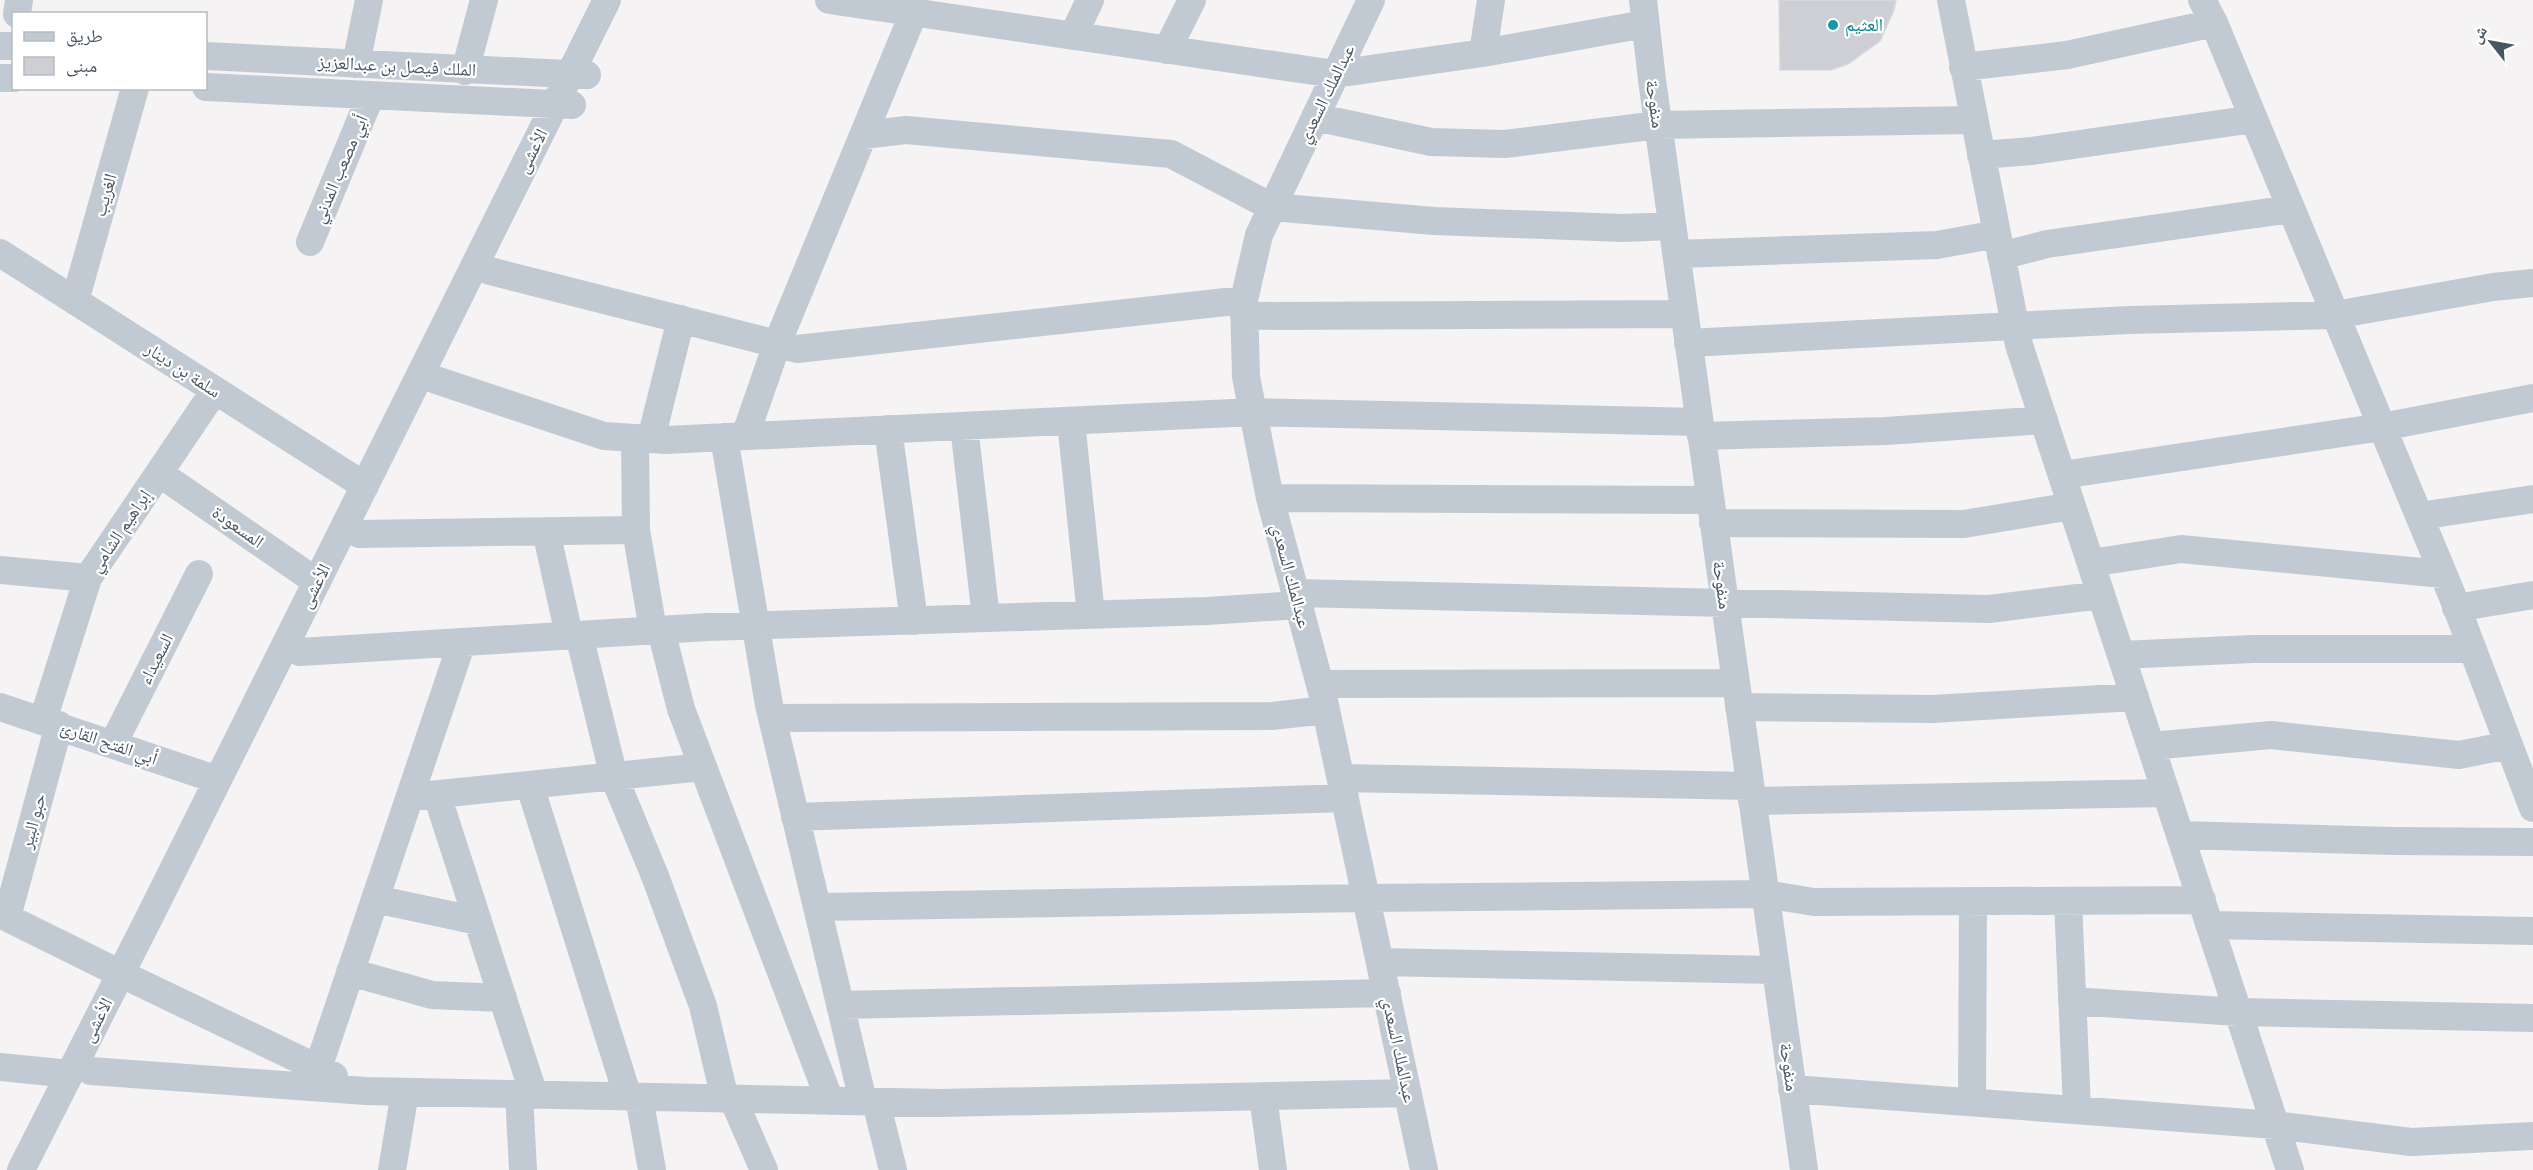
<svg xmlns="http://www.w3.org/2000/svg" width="2533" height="1170" viewBox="0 0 2533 1170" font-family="Cabin,'Noto Naskh Arabic',sans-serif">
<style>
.building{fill:#cdcfd5;stroke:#d7d9de;stroke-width:1.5}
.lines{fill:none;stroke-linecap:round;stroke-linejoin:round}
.minor{stroke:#c1cad2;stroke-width:28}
.culture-dot{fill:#0f9aa8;stroke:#fff;stroke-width:2}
.labels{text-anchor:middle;stroke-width:4.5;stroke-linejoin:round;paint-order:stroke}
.culture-label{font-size:18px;fill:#0d838f;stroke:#fff;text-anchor:start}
.street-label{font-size:18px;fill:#4a5661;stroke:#fff}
</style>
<rect width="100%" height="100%" fill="#f5f3f3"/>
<!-- building -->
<path class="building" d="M1779 0H1896L1894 10 1880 41 1848 64 1831 70H1780Z"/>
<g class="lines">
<!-- minor -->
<path class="minor" d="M829 0 1335 74 1483 53 1645 24
M1371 0 1259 235 1244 300 1246 377 1270 498 1323 696 1424 1170
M1643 0 1652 80 1804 1170
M1951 0 2019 345 2290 1170
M2202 0 2214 23 2452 595 2533 808
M17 14 19 0
M1073 36 1090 0
M0 46H14
M1167 50 1192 0
M1483 53 1491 0
M206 56 587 75
M356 64 369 0
M1963 67 2067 55 2214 23
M465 71 484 0
M0 78H14
M206 87 572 105
M1315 117 1431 142 1505 144 1658 125 1974 120
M863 135 906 130 1171 154 1272 207 1434 221 1622 228 1672 226
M1981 155 2032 151 2254 119
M310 242 371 95
M0 253 365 486
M1676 254 1937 245 1997 234
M2001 256 2047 244 2291 209
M490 271 797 349 1244 300
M75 301 135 88
M1244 316 1684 314
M1688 343 2129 320 2335 315 2493 287 2533 283
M436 380 604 436 666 440 1253 412 1699 422
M1071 421 1091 615
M964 426 986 618
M888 429 914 621
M745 436 777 344 914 12
M1701 436 1886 431 2044 420
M724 437 769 705 863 1101
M635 438 636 530 653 630
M651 439 681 319
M159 473 317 582
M2062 475 2382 427 2533 398
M1270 498 1710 500
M2419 516 2533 499
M1713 523 1964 524 2072 506
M546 531 569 635
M359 534 636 530
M2091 563 2181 549 2443 574
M0 570 88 578
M1296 593 1989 609 2101 595
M2456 608 2533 595
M661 630 681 709 830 1101
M579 635 614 777 655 876 703 1006 725 1099
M300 652 708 627 1207 611 1299 605
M2121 655 2253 649H2472
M1320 684 1736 683
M0 707 218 780
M1739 707 1932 709 2135 697
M772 718 1272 716 1326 710
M43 720 88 578 215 390
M113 744 199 574
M2151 746 2271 735 2459 755 2509 745
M1341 778 1750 786
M530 786 628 1097
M437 795 534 1095
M420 796 703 767
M1752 801 2166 793
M795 817 1345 798
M2180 835 2393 841 2533 842
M375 899 478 921
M2068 901 2077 1109
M817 907 1366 898 1765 894 1814 902 2202 900
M0 914 121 974
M7 917 59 725
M2210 925 2533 931
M1380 962 1775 970
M350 972 432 995 503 998
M136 981 334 1076
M2072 1001 2238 1012 2533 1018
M840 1005 1387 993
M0 1067 70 1074
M318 1068 462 642
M91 1071 366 1091 941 1103 1408 1093
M1792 1089 2275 1125 2411 1142 2533 1136
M519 1094 523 1170
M1263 1096 1273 1170
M639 1097 652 1170
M733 1099 764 1170
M1972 1101 1973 901
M876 1102 893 1170
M21 1170 153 910 607 0
M392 1170 405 1092"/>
</g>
<!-- markers -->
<circle class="culture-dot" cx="1833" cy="25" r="6"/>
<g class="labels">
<!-- culture labels -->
<g class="culture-label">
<text x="1845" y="31">العثيم</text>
</g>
<!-- street labels -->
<g class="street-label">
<text transform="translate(397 66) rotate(3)" y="6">الملك فيصل بن عبدالعزيز</text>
<text transform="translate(1326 94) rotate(-64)" y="6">عبدالملك السعدي</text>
<text transform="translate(1655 104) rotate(82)" y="6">منفوحة</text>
<text transform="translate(532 151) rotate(-63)" y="6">الأعشى</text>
<text transform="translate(340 169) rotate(-67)" y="6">أبي مصعب المدني</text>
<text transform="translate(105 195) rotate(-74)" y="6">الغريب</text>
<text transform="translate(183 370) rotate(33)" y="6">سلمة بن دينار</text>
<text transform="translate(238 527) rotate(35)" y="6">المسعودة</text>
<text transform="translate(120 531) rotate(-56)" y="6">إبراهيم الشامي</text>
<text transform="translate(1291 576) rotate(75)" y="6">عبدالملك السعدي</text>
<text transform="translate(1722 585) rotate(82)" y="6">منفوحة</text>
<text transform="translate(315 586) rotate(-63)" y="6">الأعشى</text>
<text transform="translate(156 659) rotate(-63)" y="6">السعيداء</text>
<text transform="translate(109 743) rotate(19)" y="6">أبي الفتح القارئ</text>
<text transform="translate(33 821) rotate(-75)" y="6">حبو البير</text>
<text transform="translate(97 1020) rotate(-63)" y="6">الأعشى</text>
<text transform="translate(1399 1050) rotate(78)" y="6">عبدالملك السعدي</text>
<text transform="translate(1789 1067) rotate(82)" y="6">منفوحة</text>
</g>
</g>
<!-- legend -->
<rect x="12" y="12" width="195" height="78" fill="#ffffff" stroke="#b7bbc0" stroke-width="1.5"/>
<rect x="24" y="32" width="30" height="9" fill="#c1cad2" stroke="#b7bbc0" stroke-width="1.5"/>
<text x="66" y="42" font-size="18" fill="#4a5661">طريق</text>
<rect x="24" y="57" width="30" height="18" fill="#cdcfd5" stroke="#b7bbc0" stroke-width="1.5"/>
<text x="66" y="72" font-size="18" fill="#4a5661">مبنى</text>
<!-- north arrow -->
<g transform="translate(2491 42) rotate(301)" stroke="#ffffff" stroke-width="4.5" paint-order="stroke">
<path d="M0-4.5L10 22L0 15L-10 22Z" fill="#4a5661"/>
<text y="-9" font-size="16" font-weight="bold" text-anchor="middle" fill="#4a5661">ش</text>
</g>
</svg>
